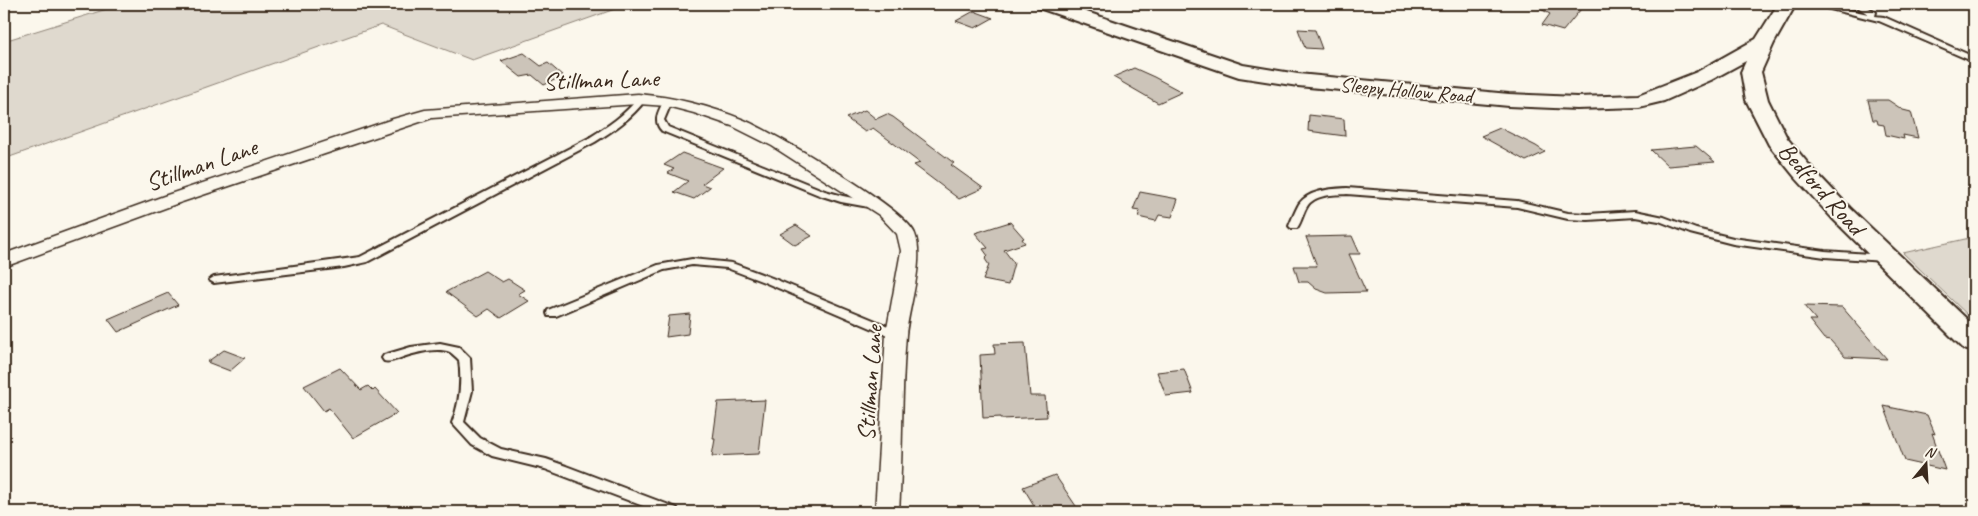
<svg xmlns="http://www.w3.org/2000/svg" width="1978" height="516" viewBox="0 0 1978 516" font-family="Caveat,sans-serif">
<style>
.green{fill:#dfd9ce;stroke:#8d8276}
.building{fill:#ccc4b9;stroke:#3b2a1e}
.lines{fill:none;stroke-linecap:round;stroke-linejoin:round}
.lane-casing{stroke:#3b2a1e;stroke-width:4}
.street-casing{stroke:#3b2a1e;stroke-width:3}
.secondary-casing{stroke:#3b2a1e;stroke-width:4}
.lane{fill:#fbf7ec;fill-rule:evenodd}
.street{fill:#fbf7ec;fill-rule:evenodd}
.secondary{fill:#fbf7ec;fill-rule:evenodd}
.labels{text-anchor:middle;stroke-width:4;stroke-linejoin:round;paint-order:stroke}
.far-street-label{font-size:21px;fill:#3b2a1e;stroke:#fbf7ec}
.street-label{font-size:25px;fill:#3b2a1e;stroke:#fbf7ec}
</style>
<rect width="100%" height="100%" fill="#fbf7ec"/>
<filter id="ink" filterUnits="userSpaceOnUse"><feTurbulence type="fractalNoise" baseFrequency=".02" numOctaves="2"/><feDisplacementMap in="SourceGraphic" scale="10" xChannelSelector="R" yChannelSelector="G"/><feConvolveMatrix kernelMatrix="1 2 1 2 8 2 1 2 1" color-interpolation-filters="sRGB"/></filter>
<g filter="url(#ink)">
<!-- green -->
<path class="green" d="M123 4H629L472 60 381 25 4 159V41Z
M1974 237V321L1903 253Z"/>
<!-- building -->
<path class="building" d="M1531 4H1585L1563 31 1542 25 1550 14Z
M974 11 993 18 975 28 956 21Z
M1298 29 1315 30 1322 49 1305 48Z
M524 53 541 66 548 63 563 76 544 85 532 75 521 77 501 61Z
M1134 68 1154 77 1182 92 1158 103 1113 77Z
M1868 100H1888L1903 110 1911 112 1918 138 1903 135 1904 139 1886 135 1884 125 1878 124 1877 120H1873Z
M865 110 876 119 887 114 893 117 954 163 951 165 983 188 959 199 914 165 920 163 873 128 865 132 846 118Z
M1309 115 1344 119 1345 136 1308 131Z
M1500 128 1536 146 1545 152 1526 161 1481 136Z
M1696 146 1715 162 1668 166 1651 150Z
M682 153 723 168 702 184 710 187 694 199 674 192 688 181 668 173 674 169 664 165Z
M1140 192 1178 199 1172 217 1159 215 1156 221 1138 217 1140 211 1133 210Z
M1010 222 1024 238 1022 239 1025 243 1004 250 1014 263 1008 285 983 280 989 265 985 259 988 256 983 249 988 248 975 233Z
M796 225 812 236 795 245 780 234Z
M1352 236 1360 254H1349L1366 292 1327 293 1316 289 1308 282H1299L1294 266H1317L1306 237Z
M485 271 502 282 508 279 525 290 518 294 529 301 501 318 489 309 478 316 446 292Z
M168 293 178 305 118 332 108 319Z
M1804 306 1842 307 1887 359 1845 357 1830 340 1824 339 1809 320H1816Z
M690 314 688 334 666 337 669 316Z
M1025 343 1030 396H1045L1047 417 1001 419V417L983 418 980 355 995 354 994 344Z
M224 350 245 358 230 371 207 362Z
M340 368 361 390 368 386 373 391 375 389 397 413 353 438 329 408 324 411 304 386Z
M1184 369 1193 393 1166 396 1157 372Z
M765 400 759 454 712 456 715 439H713L718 402Z
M1884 406 1927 415 1935 434 1932 433 1945 470 1905 461Z
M1055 475 1080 512H1038L1023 487Z"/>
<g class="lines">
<defs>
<path id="lane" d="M1810 4H1822L1868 14 1853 4H1862L1876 12 1875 16 1884 17 1974 57V62L1879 21Z
M639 97H645L646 99C632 118 614 130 595 142L367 262 344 267 214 283 209 280 214 277 360 257 589 138C608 126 625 115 639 97Z
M665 99H671L672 101 664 120 668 127 825 191 843 196 877 203 879 205 874 208 841 202 819 195 662 131C652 121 659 110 665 99Z
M1347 188 1517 201 1568 213 1588 214 1635 211 1664 217 1696 229 1733 238 1825 251 1884 255 1889 258 1884 261 1825 257 1733 244 1690 233 1659 221 1635 217 1588 220 1568 219 1517 207 1347 194C1334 195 1317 194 1308 205 1303 212 1302 221 1297 228H1291L1289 226C1292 219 1295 211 1299 204 1309 190 1331 189 1347 188Z
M692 259 732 263 772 278 900 331 901 334 900 337H892L764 282 727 268 692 265 664 270 556 316H548L547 313 548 310 658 265Z
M440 343 459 347 470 358 472 391 464 422 480 438 501 449 546 459 566 466 677 508 678 512H659L545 469 492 456 472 445 452 423C460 402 462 382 459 360 456 357 453 354 450 352 436 347 416 353 403 357 396 359 391 363 384 361L382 358 384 355 411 347Z"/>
<path id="street" d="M638 94C674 97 710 106 744 120 774 133 906 208 915 234 925 260 909 306 906 335 901 394 903 453 899 512H875L886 334 901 251 897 234 879 215 772 146 732 126 694 113 667 106 638 104 432 118 176 204 4 267V254L164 196 393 119 425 110Z"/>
<path id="secondary" d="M1037 4H1063L1243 65 1298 74 1509 94 1577 97 1638 95 1697 72 1756 39 1778 4H1796L1774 43 1761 72 1768 100 1787 138 1810 166 1850 208 1974 326V352L1964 349 1832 218 1794 176 1769 145 1746 100 1741 72 1746 61 1711 80 1664 101 1639 107 1577 109 1509 106 1298 86 1239 77 1039 8Z"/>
</defs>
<!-- lane casing -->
<use href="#lane" class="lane-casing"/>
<!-- street casing -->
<use href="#street" class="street-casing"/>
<!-- secondary casing -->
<use href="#secondary" class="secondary-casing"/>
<!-- lane -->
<use href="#lane" class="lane"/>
<!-- street -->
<use href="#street" class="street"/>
<!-- secondary -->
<use href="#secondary" class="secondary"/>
</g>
</g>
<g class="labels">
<!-- far-street labels -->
<g class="far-street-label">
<text transform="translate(1406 90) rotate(5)" y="7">Sleepy Hollow Road</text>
</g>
<!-- street labels -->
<g class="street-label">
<text transform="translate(601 79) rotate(-2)" y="9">Stillman Lane</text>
<text transform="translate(201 164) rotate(-19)" y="9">Stillman Lane</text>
<text transform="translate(1822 188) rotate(48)" y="9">Bedford Road</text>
<text transform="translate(869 383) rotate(-86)" y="9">Stillman Lane</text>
</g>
</g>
<!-- margin -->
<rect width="1978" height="516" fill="none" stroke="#fbf7ec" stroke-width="20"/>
<rect x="10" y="10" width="1958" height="496" fill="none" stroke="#3b2a1e" stroke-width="2" filter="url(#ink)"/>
<!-- north arrow -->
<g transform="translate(1926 464) rotate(18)" stroke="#fbf7ec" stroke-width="4" paint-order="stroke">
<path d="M0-4L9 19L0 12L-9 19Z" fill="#3b2a1e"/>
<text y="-8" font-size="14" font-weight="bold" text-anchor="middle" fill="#3b2a1e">N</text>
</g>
</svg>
